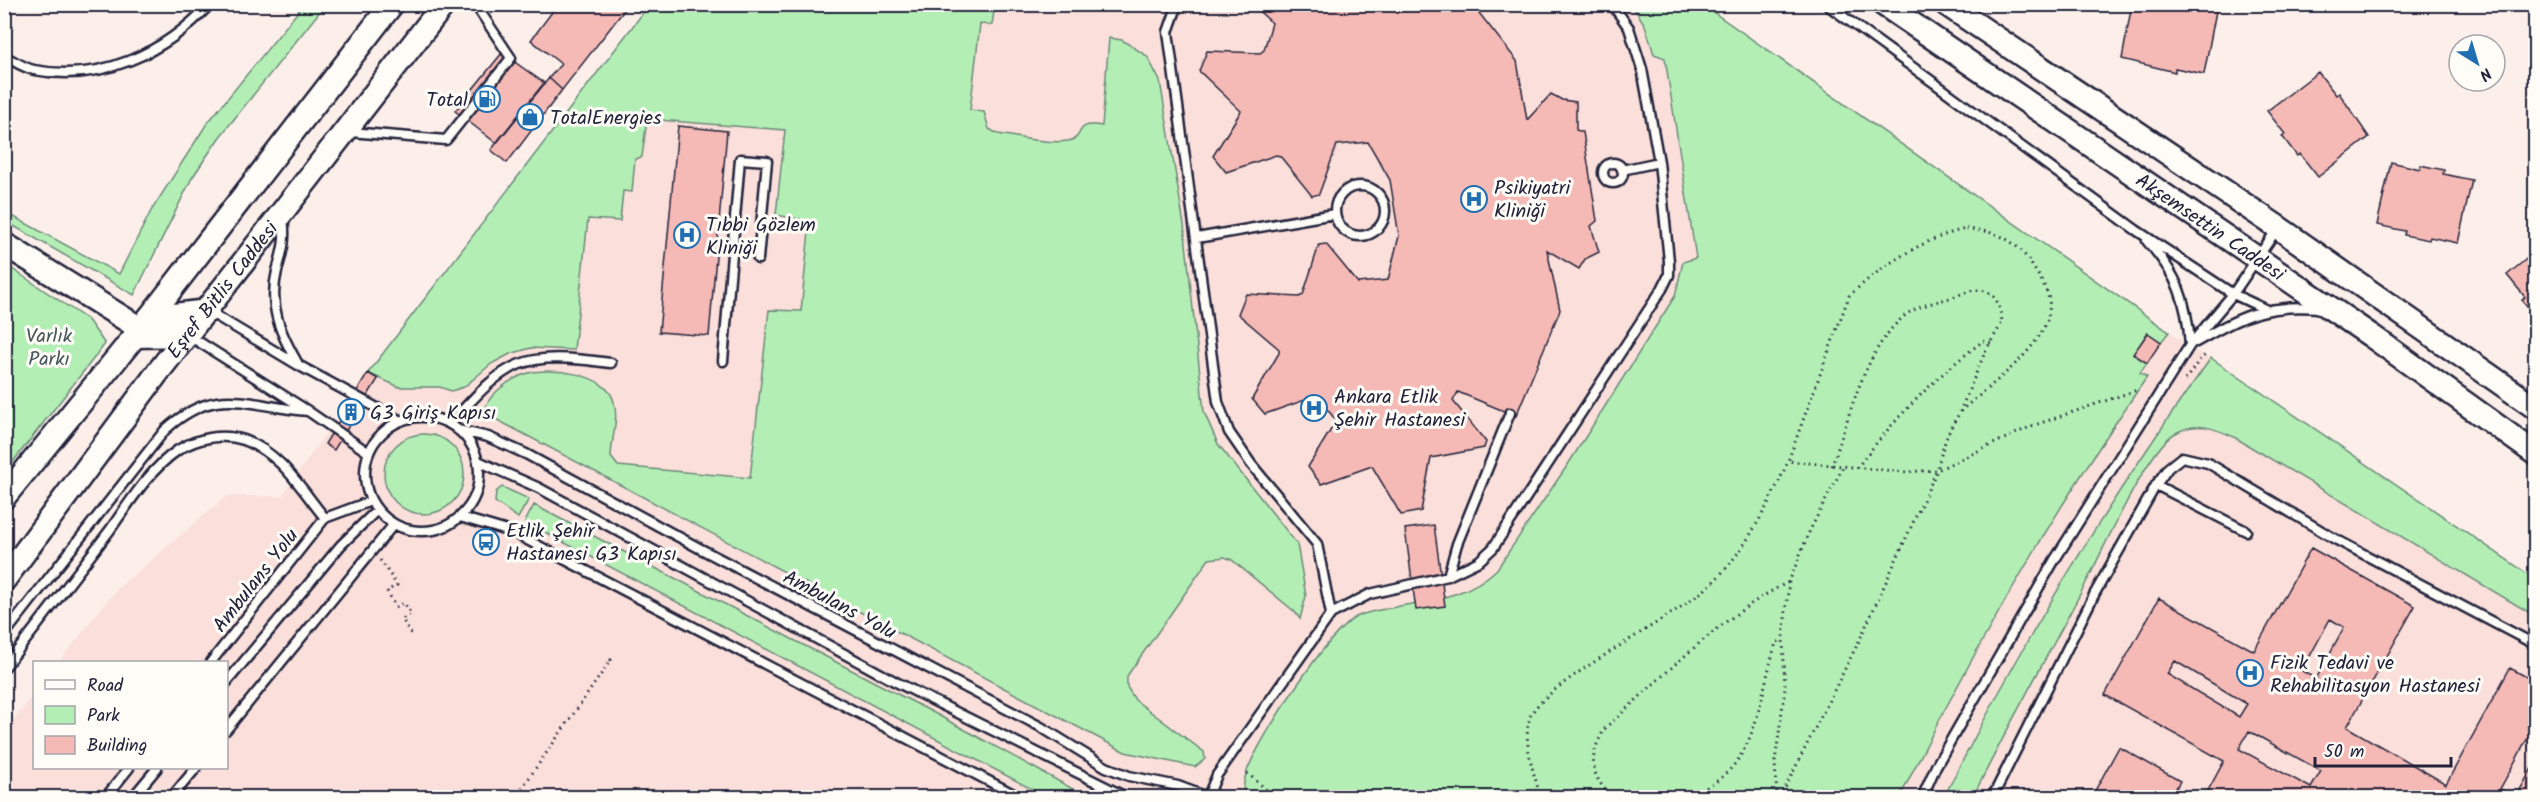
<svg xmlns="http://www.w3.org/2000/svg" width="2540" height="802" viewBox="0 0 2540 802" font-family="Kalam,sans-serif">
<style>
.built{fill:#fadfda}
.green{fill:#b3efb5;stroke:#6a8878;stroke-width:1.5}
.building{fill:#f6bab6;stroke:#22223b;stroke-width:1.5;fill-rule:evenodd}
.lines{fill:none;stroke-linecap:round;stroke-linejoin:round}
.service-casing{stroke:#22223b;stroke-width:13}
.secondary-casing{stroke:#22223b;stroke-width:27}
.path{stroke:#22223b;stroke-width:3;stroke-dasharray:1.5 4.5;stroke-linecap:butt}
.service{stroke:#fdfcf7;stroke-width:8}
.secondary{stroke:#fdfcf7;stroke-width:22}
.labels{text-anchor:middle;stroke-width:6;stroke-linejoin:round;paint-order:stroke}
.poi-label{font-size:20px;fill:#22223b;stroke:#fdfcf7;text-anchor:start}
.street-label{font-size:20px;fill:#22223b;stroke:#fdfcf7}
.park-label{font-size:20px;fill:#46555a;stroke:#fdfcf7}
</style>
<rect width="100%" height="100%" fill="#fcefea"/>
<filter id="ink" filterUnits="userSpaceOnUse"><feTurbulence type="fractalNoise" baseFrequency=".0167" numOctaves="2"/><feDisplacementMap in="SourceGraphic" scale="12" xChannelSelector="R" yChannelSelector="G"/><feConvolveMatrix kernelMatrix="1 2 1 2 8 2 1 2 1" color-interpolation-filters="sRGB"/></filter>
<g filter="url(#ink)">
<!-- built -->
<path class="built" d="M649 5H1703L2169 332 2535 579V797L5 798 4 732 34 694V768H226V662H59L117 589 227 496H282L363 380Z"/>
<!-- green -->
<path class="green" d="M304 4 325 5 219 138 192 178 134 295 5 221V212L119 274 151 211 206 125Z
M649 5H995L992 25 980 24 970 110 984 112 989 129 998 134C1019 137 1047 144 1068 141 1087 138 1071 121 1102 126L1109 38 1122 40 1147 56 1160 81 1184 225 1204 412 1218 444 1297 544 1306 596 1300 619 1295 612 1232 560 1225 557 1209 559 1127 676V687L1135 700 1204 752 1205 759 1195 767 1125 752 486 414C482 397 511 379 525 374 549 366 608 373 614 402 619 421 611 439 611 457L618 466 750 478 769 310 801 311 810 221 776 215 785 130 647 119 642 157 635 159 632 192 623 191 620 221 588 219 574 350 531 348 510 354 491 364 464 387 451 391 440 387H399L368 373Z
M1632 5H1703L2169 332 2161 342 2147 333 2134 354 2147 363 2140 373 2147 377C2054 510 1972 652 1900 797L1243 798C1243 788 1244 779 1247 771 1260 738 1326 634 1356 617 1366 612 1379 610 1391 608 1430 600 1467 598 1497 569L1569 463 1675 296 1683 262 1696 258 1665 58 1654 54 1645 25Z
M5 264 88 320 105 344 5 472Z
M2211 358 2535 579V616L2234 437C2212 427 2196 421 2174 434 2147 451 2104 548 2088 579 2050 652 2009 723 1973 797H1944C2021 644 2110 497 2211 358Z
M384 474a40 40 0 1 1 80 0a40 40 0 1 1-80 0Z
M502 487 529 499 518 518 495 502 496 492Z
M534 505 936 714 1082 794 1080 797H1047L525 522Z"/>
<!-- building -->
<path class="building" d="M558 4H629L562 90 549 78 561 64 531 40Z
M1251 4H1391L1397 13 1407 4H1472L1517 61 1527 120 1551 94 1562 100 1576 102V130L1583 132 1597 221 1591 226 1599 252 1585 259 1579 269 1547 250 1560 310 1516 416 1458 392 1453 401 1486 442 1484 448 1431 458 1421 511 1401 515 1372 466 1321 484 1308 467 1335 423V419L1318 398 1316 396 1265 414 1252 399 1279 353V349L1238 314 1246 294 1299 297 1303 295 1319 245 1326 244 1358 283 1388 280 1399 236 1390 180 1368 142 1337 145 1319 194 1312 196 1280 156 1276 155 1226 172 1213 156 1241 111 1199 71 1207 51 1260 53 1264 50 1272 23Z
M2132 4H2187L2216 11 2204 74 2175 68V72L2122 59Z
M502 53 544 83 496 143 455 111Z
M2318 72 2336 95 2339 93 2369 137 2318 177 2300 154 2297 156 2282 136 2285 134 2267 111Z
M549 78 562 90 507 163 491 150Z
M678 126 727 131 709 336 659 332Z
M2391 162 2420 169V165L2444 170 2443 174 2472 180 2458 243 2430 237 2429 240 2404 235 2405 231 2377 225Z
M2536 251V316L2522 300 2525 297 2507 275Z
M2148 333 2161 342 2147 363 2133 354Z
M368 373 378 379 334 450 325 444Z
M1434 525 1445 606 1416 610 1405 529Z
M2311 548 2415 606 2347 727 2446 784 2510 668 2536 682V737L2530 734 2500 789 2516 797 2536 761V798H2222L2216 794 2213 798H2204L2224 761 2105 695 2159 598 2254 651ZM2330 619 2344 627 2316 679 2302 671ZM2175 661 2247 704 2239 717 2167 674ZM2249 731 2321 771 2311 788 2239 749Z
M2119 747 2180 781 2175 790 2188 798H2091Z"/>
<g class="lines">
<defs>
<path id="service" d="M1178 4 1168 32 1218 402 1229 432 1251 464 1317 544 1331 614
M1826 4 2136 230 2233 294 2265 309
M4 56C14 61 24 68 34 70 101 83 165 53 210 4
M350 132 446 140 511 58 475 4
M1603 173a10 10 0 1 1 20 0a10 10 0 1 1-20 0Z
M1622 170 1659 162
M1335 211a25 25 0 1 1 50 0a25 25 0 1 1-50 0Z
M283 216C286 240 283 249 277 271 268 307 281 335 298 364
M1197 238 1334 214
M2147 241C2177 274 2187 300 2190 345
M208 311 298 365 401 421
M188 335 308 411 369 453
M2196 342C2242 316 2264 304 2319 308
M723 361 740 159 767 161 758 259
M365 474a57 57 0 1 1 114 0a57 57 0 1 1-114 0Z
M450 424C509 358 522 351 611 363
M458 430 488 437 526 454 699 548 1041 727 1106 767 1129 776 1178 786 1210 798
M478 461 539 488 896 682 1128 798
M2156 485 2246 531
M460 517 514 533 1021 798
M1448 576 1457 544 1510 413
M4 635 165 430C218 382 248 407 308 411
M211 662 325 518 371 501
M4 668C40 622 75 576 110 530 129 503 150 469 178 450 197 438 222 433 244 440 281 453 301 489 325 518
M226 683 341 545 377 510
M226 730 394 524
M105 798 129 768
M132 798 157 768
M171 798 196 768
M1207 798 1217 775 1331 614 1370 594 1448 576 1479 561 1493 548 1662 289 1669 275V261L1659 162 1642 69 1629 28 1612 4
M1922 798 1936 766 2054 561 2190 345 2233 294 2277 229
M1992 798 2095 593 2156 485 2168 468 2182 457 2208 463 2335 539 2536 645"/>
<g id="secondary">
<path id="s1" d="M1883 4 2373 337 2536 454"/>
<path d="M1946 4 2279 228 2536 408"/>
<path d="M4 244 141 329"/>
<path d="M149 318 208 311"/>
<path d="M135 336 188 335"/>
<path d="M4 497 135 336 392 4"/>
<path id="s2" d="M4 580 158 372 444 4"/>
</g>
</defs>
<!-- service casing -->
<use href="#service" class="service-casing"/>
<!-- secondary casing -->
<use href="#secondary" class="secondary-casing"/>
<!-- path -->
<path class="path" d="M1966 229C1997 231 2016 239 2033 267 2039 276 2047 288 2049 300 2055 335 2006 373 1982 393 1975 400 1964 406 1959 414 1947 431 1942 450 1937 470L1906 472 1788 461 1849 296C1880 267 1923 238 1966 229Z
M2185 380 2201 358 2206 355
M1832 466C1849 418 1865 346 1907 314 1918 306 1933 303 1946 299 1956 297 1968 290 1977 290 1996 289 2001 308 2002 323L1986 350 1960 411
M1857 468C1893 420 1935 377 1983 341L1991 343
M380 560 397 585 387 591 396 607 404 603 411 614 402 619 411 634
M1247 773 1276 798
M515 798 611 660 607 659
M1541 798C1534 774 1522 741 1530 717 1542 684 1675 618 1710 585 1746 551 1767 507 1788 462
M1614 798C1587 775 1589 754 1606 727 1661 679 1724 613 1789 582
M1678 798C1759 778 1755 710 1776 643L1783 639
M1777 798 1775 762 1785 689 1783 638 1789 582 1810 530 1843 467
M1780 798 1860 639 1937 470 2032 426 2137 390"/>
<!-- service -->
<use href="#service" class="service"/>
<!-- secondary -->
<use href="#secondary" class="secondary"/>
</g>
</g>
<!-- icons -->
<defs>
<symbol id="fuel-ring" viewBox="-11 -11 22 22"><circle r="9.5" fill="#fdfcf7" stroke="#1f6fb2" stroke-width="1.5"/><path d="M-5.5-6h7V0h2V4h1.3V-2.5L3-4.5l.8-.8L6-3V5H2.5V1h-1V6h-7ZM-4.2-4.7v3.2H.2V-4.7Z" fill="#1f6fb2"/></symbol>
<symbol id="shop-ring" viewBox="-11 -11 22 22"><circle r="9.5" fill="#fdfcf7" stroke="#1f6fb2" stroke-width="1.5"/><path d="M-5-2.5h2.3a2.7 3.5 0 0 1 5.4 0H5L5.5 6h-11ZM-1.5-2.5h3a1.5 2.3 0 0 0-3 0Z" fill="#1f6fb2"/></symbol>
<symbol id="hospital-ring" viewBox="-11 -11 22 22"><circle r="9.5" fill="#fdfcf7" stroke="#1f6fb2" stroke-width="1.5"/><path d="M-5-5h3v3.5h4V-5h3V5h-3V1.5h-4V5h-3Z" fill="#1f6fb2"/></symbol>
<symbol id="building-ring" viewBox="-11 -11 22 22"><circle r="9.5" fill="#fdfcf7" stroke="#1f6fb2" stroke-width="1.5"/><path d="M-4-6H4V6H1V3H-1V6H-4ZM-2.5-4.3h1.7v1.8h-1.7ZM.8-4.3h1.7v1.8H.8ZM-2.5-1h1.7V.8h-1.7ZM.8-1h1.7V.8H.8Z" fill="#1f6fb2"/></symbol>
<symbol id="bus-ring" viewBox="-11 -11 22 22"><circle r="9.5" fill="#fdfcf7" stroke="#1f6fb2" stroke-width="1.5"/><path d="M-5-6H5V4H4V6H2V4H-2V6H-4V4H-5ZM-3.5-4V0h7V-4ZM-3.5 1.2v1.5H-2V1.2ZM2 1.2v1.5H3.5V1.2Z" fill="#1f6fb2"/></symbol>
</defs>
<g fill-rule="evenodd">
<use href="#fuel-ring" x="472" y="84" width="30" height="30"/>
<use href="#shop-ring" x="515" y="102" width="30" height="30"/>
<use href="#hospital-ring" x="1459" y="184" width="30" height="30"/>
<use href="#hospital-ring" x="672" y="220" width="30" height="30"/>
<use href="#hospital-ring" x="1299" y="393" width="30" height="30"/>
<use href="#building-ring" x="336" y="397" width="30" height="30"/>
<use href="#bus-ring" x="471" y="527" width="30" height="30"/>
<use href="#hospital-ring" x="2235" y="658" width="30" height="30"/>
</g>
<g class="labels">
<!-- poi labels -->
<g class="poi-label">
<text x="468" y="106" text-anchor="end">Total</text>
<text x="550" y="124">TotalEnergies</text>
<text x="1494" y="194">Psikiyatri<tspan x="1494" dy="23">Kliniği</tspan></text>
<text x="706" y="231">Tıbbi Gözlem<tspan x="706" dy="23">Kliniği</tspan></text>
<text x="1334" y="403">Ankara Etlik<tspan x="1334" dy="23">Şehir Hastanesi</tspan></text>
<text x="370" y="419">G3 Giriş Kapısı</text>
<text x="506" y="537">Etlik Şehir<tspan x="506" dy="23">Hastanesi G3 Kapısı</tspan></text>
<text x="2270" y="669">Fizik Tedavi ve<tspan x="2270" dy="23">Rehabilitasyon Hastanesi</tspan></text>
</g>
<!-- street labels -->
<g class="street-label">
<text dy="7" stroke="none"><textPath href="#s1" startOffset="396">Akşemsettin Caddesi</textPath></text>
<text dy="7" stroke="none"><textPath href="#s2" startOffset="363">Eşref Bitlis Caddesi</textPath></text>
<text transform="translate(255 580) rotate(-52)" y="7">Ambulans Yolu</text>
<text transform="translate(840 604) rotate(28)" y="7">Ambulans Yolu</text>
</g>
<!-- park labels -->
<g class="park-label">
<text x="49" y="342">Varlık<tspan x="49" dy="23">Parkı</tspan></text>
</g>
</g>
<!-- margin -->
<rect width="2540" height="802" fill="none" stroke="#fdfcf7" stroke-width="24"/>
<rect x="12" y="12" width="2516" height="778" fill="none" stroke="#22223b" stroke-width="2" filter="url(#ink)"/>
<!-- legend -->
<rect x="33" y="661" width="195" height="108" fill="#fdfcf7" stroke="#a5a5ac" stroke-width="1.5"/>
<rect x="45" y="680" width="30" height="9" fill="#fdfcf7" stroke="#a5a5ac" stroke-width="1.5"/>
<text x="87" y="691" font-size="18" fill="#22223b">Road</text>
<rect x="45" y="706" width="30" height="18" fill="#b3efb5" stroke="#a5a5ac" stroke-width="1.5"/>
<text x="87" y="721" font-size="18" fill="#22223b">Park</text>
<rect x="45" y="736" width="30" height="18" fill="#f6bab6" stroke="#a5a5ac" stroke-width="1.5"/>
<text x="87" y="751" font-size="18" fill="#22223b">Building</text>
<!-- north arrow -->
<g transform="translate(2477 63) rotate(143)"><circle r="28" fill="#fdfcf7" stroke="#a5a5ac" stroke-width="1.5"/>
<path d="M0-4.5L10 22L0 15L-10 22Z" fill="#1f6fb2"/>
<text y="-9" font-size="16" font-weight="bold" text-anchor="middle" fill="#22223b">N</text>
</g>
<!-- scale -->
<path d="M2315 757v9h136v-9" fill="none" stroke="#22223b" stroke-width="3"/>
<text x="2324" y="757" font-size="18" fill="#22223b" stroke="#fdfcf7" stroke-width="4.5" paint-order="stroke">50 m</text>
</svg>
